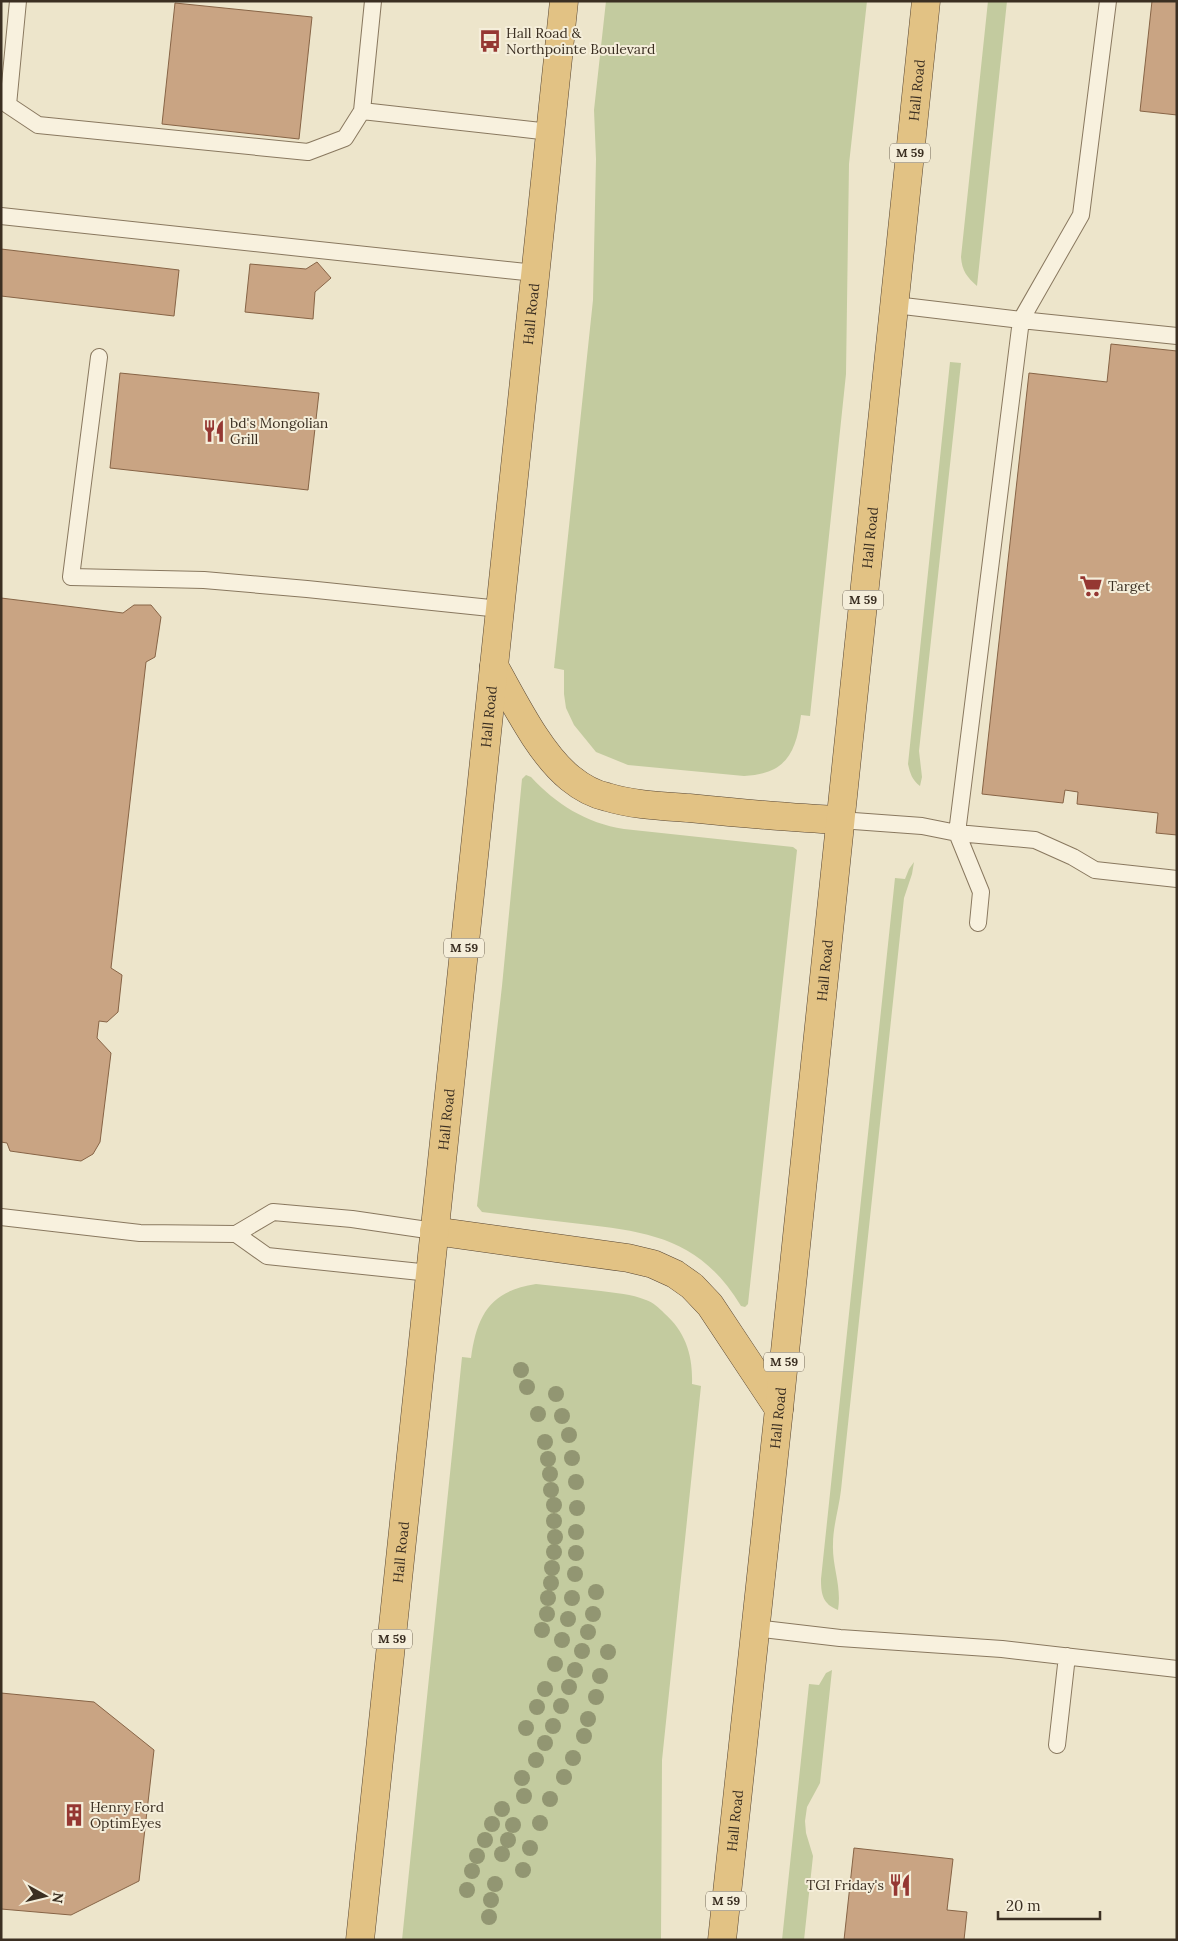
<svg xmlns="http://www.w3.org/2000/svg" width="1178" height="1941" viewBox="0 0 1178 1941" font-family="Lora,serif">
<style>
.green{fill:#c3cb9f}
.building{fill:#c9a483;stroke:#876446}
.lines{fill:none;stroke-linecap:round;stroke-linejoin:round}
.service-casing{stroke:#89785f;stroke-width:18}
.trunk-casing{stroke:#584633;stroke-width:29}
.service{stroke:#f8f1de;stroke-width:16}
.trunk{stroke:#e2c284;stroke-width:28}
.tree{fill:#929672}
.labels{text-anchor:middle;stroke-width:4;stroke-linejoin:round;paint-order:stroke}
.shield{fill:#f5eeda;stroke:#736859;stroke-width:1}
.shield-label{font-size:12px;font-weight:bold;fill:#3b2f22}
.poi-label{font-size:14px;fill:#3b2f22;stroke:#f5eeda;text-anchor:start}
.street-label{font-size:14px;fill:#3b2f22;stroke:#f5eeda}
</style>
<rect width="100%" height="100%" fill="#ede5cb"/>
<!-- green -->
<path class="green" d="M606 1H867L849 164 846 374 810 716 801 715C796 753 786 774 744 776L628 765 596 752 574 725 566 708 564 694V670L554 668 593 300 596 159 594 110Z
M988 1H1007L977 286C967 277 962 271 961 257Z
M950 362 961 363 919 751 922 777 920 786C912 780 910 773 908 764Z
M526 775 531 777C556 804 586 823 624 829L793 847 797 850 748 1304 745 1307 741 1306C701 1240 652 1232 581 1224 548 1220 515 1216 482 1212L477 1206 502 986 522 779Z
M914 862 912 874 904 898 841 1490C839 1508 833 1526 833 1544 832 1567 842 1586 838 1610 823 1604 821 1595 821 1579L895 878 905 879 909 869Z
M536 1284C558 1286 579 1289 601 1291 616 1293 631 1294 646 1300 653 1302 659 1308 664 1313 686 1332 693 1356 692 1384L701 1386 662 1760 661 1940H402L462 1357 471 1358C477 1315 490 1291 536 1284Z
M832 1670 820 1783 807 1807 805 1821 806 1833 813 1856 804 1940H782L809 1684 819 1685 826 1673Z"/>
<!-- building -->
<path class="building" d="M1152 1H1177V115L1140 111Z
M175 3 312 17 299 139 162 124Z
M1 249 179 270 174 316 1 296Z
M317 262 331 278 315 292 313 319 245 312 250 264 306 269Z
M1111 344 1177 351V835L1156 833 1158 813 1077 804 1078 792 1065 790 1063 803 982 794 1029 373 1107 382Z
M120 373 319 393 308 490 110 468Z
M1 598 123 613 134 605H151L161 617 155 657 146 662 111 968 122 975 118 1012 107 1022 99 1021 97 1038 111 1053 100 1142 93 1154 81 1161 10 1151 7 1143 1 1142Z
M1 1693 94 1702 154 1750 139 1881 71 1915 1 1909Z
M854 1848 953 1859 947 1910 967 1912 964 1940H844Z"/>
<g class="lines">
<defs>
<path id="service" d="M18 1 8 105 38 125 308 152 345 138 362 111 373 1
M362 111 550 132
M1 216 535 273
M895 305 1021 320 1177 336
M99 357 71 577 204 580 307 589 500 609
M840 820 922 826 957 833 1035 840 1073 857 1095 870 1177 879
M978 923 981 892 957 833 1021 320 1081 215 1108 1
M1 1217 140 1233 236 1234 273 1212 352 1219 434 1231
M236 1234 267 1256 430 1273
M755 1628 840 1638 1002 1649 1177 1669
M1057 1745 1067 1656"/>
<g id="trunk">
<path d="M494 666C514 701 539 753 570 778 581 787 593 794 607 797 633 805 662 806 689 808 739 813 789 818 840 820"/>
<path d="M434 1231 628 1258 653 1264 675 1274 692 1286 710 1305 779 1409"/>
<path id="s1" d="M360 1940 564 1"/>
<path id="s2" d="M722 1940 779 1409 926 1"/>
</g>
</defs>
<!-- service casing -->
<use href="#service" class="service-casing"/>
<!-- trunk casing -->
<use href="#trunk" class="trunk-casing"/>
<!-- service -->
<use href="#service" class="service"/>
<!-- trunk -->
<use href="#trunk" class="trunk"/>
</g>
<!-- trees -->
<g class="tree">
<circle cx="521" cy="1370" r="8"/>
<circle cx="527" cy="1387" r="8"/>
<circle cx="556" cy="1394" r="8"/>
<circle cx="538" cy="1414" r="8"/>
<circle cx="562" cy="1416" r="8"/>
<circle cx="569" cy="1435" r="8"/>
<circle cx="545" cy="1442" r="8"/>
<circle cx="572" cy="1458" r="8"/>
<circle cx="548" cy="1459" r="8"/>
<circle cx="550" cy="1474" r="8"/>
<circle cx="576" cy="1482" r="8"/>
<circle cx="551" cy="1490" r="8"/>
<circle cx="554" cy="1505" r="8"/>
<circle cx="577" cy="1508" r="8"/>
<circle cx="554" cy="1521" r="8"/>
<circle cx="576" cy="1532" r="8"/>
<circle cx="555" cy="1537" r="8"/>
<circle cx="554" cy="1552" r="8"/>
<circle cx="576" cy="1553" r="8"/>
<circle cx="552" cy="1568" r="8"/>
<circle cx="575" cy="1574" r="8"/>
<circle cx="551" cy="1583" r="8"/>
<circle cx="596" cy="1592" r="8"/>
<circle cx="548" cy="1598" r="8"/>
<circle cx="572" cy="1598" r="8"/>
<circle cx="547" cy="1614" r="8"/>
<circle cx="593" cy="1614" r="8"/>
<circle cx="568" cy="1619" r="8"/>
<circle cx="542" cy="1630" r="8"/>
<circle cx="588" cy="1632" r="8"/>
<circle cx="562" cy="1640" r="8"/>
<circle cx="582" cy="1651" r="8"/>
<circle cx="608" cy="1652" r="8"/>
<circle cx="555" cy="1664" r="8"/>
<circle cx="575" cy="1670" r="8"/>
<circle cx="600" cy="1676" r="8"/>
<circle cx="569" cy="1687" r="8"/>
<circle cx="545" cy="1689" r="8"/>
<circle cx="596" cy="1697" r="8"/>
<circle cx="561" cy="1706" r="8"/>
<circle cx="537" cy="1707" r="8"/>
<circle cx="588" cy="1719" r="8"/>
<circle cx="553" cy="1726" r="8"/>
<circle cx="526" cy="1728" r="8"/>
<circle cx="584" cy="1736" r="8"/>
<circle cx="545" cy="1743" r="8"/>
<circle cx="573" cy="1758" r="8"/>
<circle cx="536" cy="1760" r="8"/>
<circle cx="564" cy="1777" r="8"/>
<circle cx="522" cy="1778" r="8"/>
<circle cx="524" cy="1796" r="8"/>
<circle cx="550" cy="1799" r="8"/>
<circle cx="502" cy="1809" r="8"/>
<circle cx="540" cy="1823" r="8"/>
<circle cx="492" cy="1824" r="8"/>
<circle cx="513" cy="1825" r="8"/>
<circle cx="485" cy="1840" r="8"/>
<circle cx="508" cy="1840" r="8"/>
<circle cx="530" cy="1848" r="8"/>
<circle cx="502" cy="1854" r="8"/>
<circle cx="477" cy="1856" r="8"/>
<circle cx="523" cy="1870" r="8"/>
<circle cx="472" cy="1871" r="8"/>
<circle cx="495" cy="1884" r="8"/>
<circle cx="467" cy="1890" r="8"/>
<circle cx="491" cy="1900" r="8"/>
<circle cx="489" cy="1917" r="8"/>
</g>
<!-- icons -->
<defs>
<symbol id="bus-bare" viewBox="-9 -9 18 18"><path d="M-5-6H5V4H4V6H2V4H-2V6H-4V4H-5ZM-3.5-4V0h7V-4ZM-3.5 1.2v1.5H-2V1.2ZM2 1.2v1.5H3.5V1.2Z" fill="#953732" stroke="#f5eeda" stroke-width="2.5" paint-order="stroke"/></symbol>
<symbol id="restaurant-bare" viewBox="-9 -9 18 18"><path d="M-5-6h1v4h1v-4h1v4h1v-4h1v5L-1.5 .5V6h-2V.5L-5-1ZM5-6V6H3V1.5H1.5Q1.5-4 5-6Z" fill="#953732" stroke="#f5eeda" stroke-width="2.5" paint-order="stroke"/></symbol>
<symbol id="supermarket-bare" viewBox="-9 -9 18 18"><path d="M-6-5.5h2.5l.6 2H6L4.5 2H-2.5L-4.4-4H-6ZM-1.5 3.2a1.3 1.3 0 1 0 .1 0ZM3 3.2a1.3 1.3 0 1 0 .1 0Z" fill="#953732" stroke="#f5eeda" stroke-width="2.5" paint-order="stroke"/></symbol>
<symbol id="building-bare" viewBox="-9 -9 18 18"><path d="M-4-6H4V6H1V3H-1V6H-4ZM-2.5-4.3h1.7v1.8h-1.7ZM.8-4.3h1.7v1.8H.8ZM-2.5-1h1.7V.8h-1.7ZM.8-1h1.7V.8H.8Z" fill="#953732" stroke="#f5eeda" stroke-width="2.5" paint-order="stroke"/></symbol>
</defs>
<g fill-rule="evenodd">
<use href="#bus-bare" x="474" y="25" width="32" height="32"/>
<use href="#restaurant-bare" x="198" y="415" width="32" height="32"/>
<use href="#supermarket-bare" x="1075" y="570" width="32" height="32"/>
<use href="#building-bare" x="58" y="1799" width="32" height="32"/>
<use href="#restaurant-bare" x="884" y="1869" width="32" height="32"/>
</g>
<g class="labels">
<!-- shield labels -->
<g class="shield">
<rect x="890" y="143.5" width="40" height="19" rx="4"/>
<rect x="843" y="590.5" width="40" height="19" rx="4"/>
<rect x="444" y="938.5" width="40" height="19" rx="4"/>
<rect x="764" y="1352.5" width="40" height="19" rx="4"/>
<rect x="372" y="1629.5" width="40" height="19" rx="4"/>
<rect x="706" y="1891.5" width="40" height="19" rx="4"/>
</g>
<g class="shield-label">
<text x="910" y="157">M 59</text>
<text x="863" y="604">M 59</text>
<text x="464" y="952">M 59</text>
<text x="784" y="1366">M 59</text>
<text x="392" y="1643">M 59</text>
<text x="726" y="1905">M 59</text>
</g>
<!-- poi labels -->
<g class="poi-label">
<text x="506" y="38">Hall Road &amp;<tspan x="506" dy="16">Northpointe Boulevard</tspan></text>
<text x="230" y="428">bd's Mongolian<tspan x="230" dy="16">Grill</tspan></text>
<text x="1108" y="591">Target</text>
<text x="90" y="1812">Henry Ford<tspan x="90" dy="16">OptimEyes</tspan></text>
<text x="884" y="1890" text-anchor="end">TGI Friday's</text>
</g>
<!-- street labels -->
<g class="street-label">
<text dy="5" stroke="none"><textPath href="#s2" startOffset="1860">Hall Road</textPath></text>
<text dy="5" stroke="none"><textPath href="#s1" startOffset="1635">Hall Road</textPath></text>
<text dy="5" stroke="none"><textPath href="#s2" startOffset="1410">Hall Road</textPath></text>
<text dy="5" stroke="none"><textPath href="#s1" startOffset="1230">Hall Road</textPath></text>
<text dy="5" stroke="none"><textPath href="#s2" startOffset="975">Hall Road</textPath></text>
<text dy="5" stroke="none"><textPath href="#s1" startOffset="825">Hall Road</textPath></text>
<text dy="5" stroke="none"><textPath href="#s2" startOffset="525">Hall Road</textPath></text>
<text dy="5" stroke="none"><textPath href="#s1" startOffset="390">Hall Road</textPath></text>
<text dy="5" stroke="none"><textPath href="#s2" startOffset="120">Hall Road</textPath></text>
</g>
</g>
<!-- border -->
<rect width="1178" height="1941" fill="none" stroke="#3b2f22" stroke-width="5"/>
<!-- north arrow -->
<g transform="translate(45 1896) rotate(98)" stroke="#f5eeda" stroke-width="4" paint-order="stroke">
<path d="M0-4L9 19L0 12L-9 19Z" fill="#3b2f22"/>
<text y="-8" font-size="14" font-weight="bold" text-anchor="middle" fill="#3b2f22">N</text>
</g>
<!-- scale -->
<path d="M998 1911v8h102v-8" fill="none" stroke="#3b2f22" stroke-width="2.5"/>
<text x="1006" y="1911" font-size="15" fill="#3b2f22" stroke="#f5eeda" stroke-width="4" paint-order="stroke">20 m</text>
</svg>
